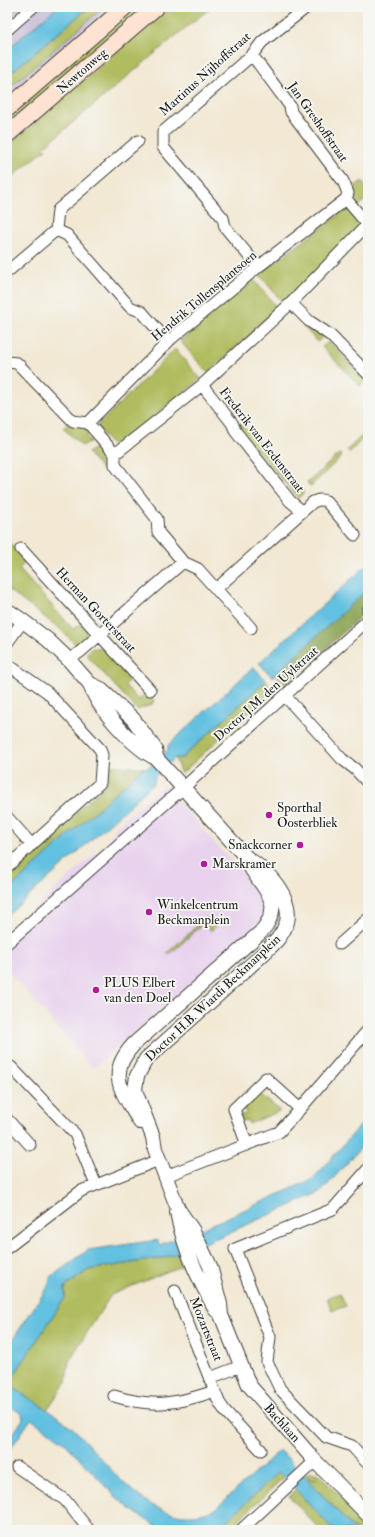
<svg xmlns="http://www.w3.org/2000/svg" width="375" height="1537" viewBox="0 0 375 1537" font-family="'IM FELL Double Pica',serif">
  <style>
    .built { fill: #e8d2ee }
    .industrial { fill: #c9bfd7 }
    .green { fill: #b0bc5e; stroke: #666c3d }
    .forest { fill: #8ca455; stroke: #546038 }
    .water { fill: #62c0e0; stroke: #3f6e7e }
    .lines { fill: none; stroke-linecap: round; stroke-linejoin: round }
    .minor-casing { stroke: #3c3b37; stroke-width: 13 }
    .tertiary-casing { stroke: #3c3b37; stroke-width: 16 }
    .secondary-casing { stroke: #3c3b37; stroke-width: 18 }
    .minor { stroke: #fff; stroke-width: 11 }
    .tertiary { stroke: #fff; stroke-width: 14 }
    .secondary { stroke: #fee3d2; stroke-width: 16 }
    .poi-dot { fill: #b5179e; stroke: #f6f6f2; stroke-width: 1.5 }
    .labels { text-anchor: middle; dominant-baseline: central; stroke-width: 3.5; stroke-linejoin: round; paint-order: stroke }
    .street-label { font-size: 13px; fill: #1c1c1c; stroke: #f6f6f2 }
    .poi-label { font-size: 13px; fill: #1c1c1c; stroke: #f6f6f2; text-anchor: start }
  </style>
  <rect width="100%" height="100%" fill="#f6f6f2"/>
  <filter id="ink" filterUnits="userSpaceOnUse"><feTurbulence type="fractalNoise" baseFrequency=".025" numOctaves="2"/><feDisplacementMap in="SourceGraphic" scale="8" xChannelSelector="R" yChannelSelector="G"/><feConvolveMatrix kernelMatrix="1 2 1 2 8 2 1 2 1" color-interpolation-filters="sRGB"/></filter>
  <filter id="wash" filterUnits="userSpaceOnUse"><feTurbulence type="fractalNoise" baseFrequency=".012" numOctaves="4" result="noise"/><feDisplacementMap in="SourceGraphic" scale="16" xChannelSelector="R" yChannelSelector="G"/><feGaussianBlur stdDeviation="0.9" result="paint"/><feColorMatrix in="noise" values="0 0 0 0 0 0 0 0 0 0 0 0 0 0 0 0 0 1.4 0 .05"/><feComposite in="paint" operator="in"/></filter>
  <g filter="url(#wash)">
    <rect width="100%" height="100%" fill="#f2e8d3"/>
    <path class="built" d="M163,785L253,885L262,899L264,913L257,925L246,936L93,1068L7,970V932L107,843L117,825Z"/>
    <path class="industrial" d="M7,7H119L7,104Z"/>
    <path class="green" d="M89,7H104L7,90V76Z
      M133,7H149L7,129V115Z
      M169,7H212L179,33L44,147L46,149L7,181V146Z
      M362,181L368,192V197L358,207L353,201L355,195L354,187Z
      M347,209L362,226L284,304L259,274Z
      M254,280L278,309L208,373L180,341Z
      M294,310L325,335L317,342L291,312Z
      M329,342L366,379L360,386L322,347Z
      M175,349L201,379L114,448L96,427Z
      M69,423L86,426L91,432L86,437L91,441L82,446L63,428Z
      M241,423L304,493L298,498L236,426Z
      M368,430V434L350,452L347,450Z
      M99,444L111,454L104,472L88,453Z
      M339,454L342,456L311,486L307,483Z
      M7,540L26,561L19,569L73,629L82,623L87,629L85,641L79,648L59,628L7,589Z
      M93,648L105,649L132,678L125,685L138,700L147,693L154,701L151,705L137,710L86,654Z
      M266,681L272,691L181,774L175,758H182Z
      M108,765L147,768H143L7,891V874L107,784Z
      M207,917L215,927L211,931L204,923L169,955L167,953Z
      M259,1093L280,1111L249,1124L247,1120L243,1121L240,1115L247,1114V1111L243,1110L242,1108Z
      M178,1253L183,1265L111,1295L69,1361L66,1382L47,1410L8,1384L65,1298V1287L88,1270L163,1258Z
      M340,1293L346,1306L332,1311L327,1298Z
      M279,1472L284,1477L228,1530H205L224,1522Z
      M312,1472L320,1475L368,1526V1530H355L307,1479H316L307,1477L305,1475Z
      M296,1490L334,1530H320L289,1496Z"/>
    <path class="forest" d="M368,589V600L364,604L361,616L286,686L275,674Z"/>
    <path class="water" d="M57,7H89L7,76V50Z
      M368,564V589L272,677L259,663Z
      M254,667L266,681L182,758H175L155,776L154,783L7,916V891L143,768H147L168,750V745Z
      M368,1117V1140L321,1192L210,1241L178,1253L163,1258L88,1270L65,1287V1298L8,1384C28,1398 50,1410 69,1425C75,1429 79,1435 84,1440C119,1477 156,1532 214,1510L280,1450L355,1530H334L279,1472L233,1515L224,1523L213,1528L205,1530H172L157,1527L133,1511L114,1495L63,1441L31,1419L7,1454V1443L23,1419L22,1414L7,1404V1348L49,1285L51,1277L88,1250L158,1240L159,1245L204,1228L313,1179Z"/>
  </g>
  <g filter="url(#ink)">
    <g class="lines">
      <defs>
        <path id="minor" d="M7,30L33,7
          M252,55L290,106L291,112L343,181L348,193L346,199L368,225
          M56,230L58,210L138,141
          M258,267L225,227L223,218L163,147V132L252,55L262,42L307,7
          M7,272L56,230L67,235L130,307L142,312L168,342
          M291,303L309,321L330,335L368,374
          M7,362L17,363L73,421L88,423L115,454V465L157,519L158,532L183,562L198,569L251,628
          M202,385L232,423L236,432L290,501L302,511
          M88,423L172,338L258,267L346,199
          M115,454L202,385L291,303L367,225
          M21,549L150,690
          M216,589L313,502C318,500 321,499 326,501L355,535
          M368,610V611
          M7,643L23,621
          M69,660L80,652L183,562
          M7,664L47,692L100,749L102,755L100,783L7,867
          M285,696L342,759L355,769L368,783
          M7,817L32,845
          M7,943L183,788L368,620
          M340,944L368,919
          M11,1067L75,1134L96,1185
          M7,1119L30,1145
          M247,1145L234,1109L266,1078L300,1109
          M368,1169L333,1209L235,1249L270,1337L267,1362L280,1389L326,1437L352,1446L368,1464
          M166,1176L279,1132L300,1109L368,1030
          M7,1248L81,1191L159,1160
          M175,1291L219,1402L225,1411L261,1450
          M210,1378L241,1366
          M114,1396C153,1408 177,1404 215,1391
          M17,1467L65,1500L89,1530
          M241,1530L315,1461"/>
        <path id="tertiary" d="M7,610L23,621L48,640L69,660L90,684L99,688L133,719L155,749L156,758
          M90,684C97,708 134,748 156,758L247,858C267,870 293,897 287,922C285,928 281,935 277,940C262,956 246,969 230,984C202,1009 174,1034 146,1059L137,1076L135,1089L137,1096L153,1137L155,1149L178,1209L193,1231L210,1266L220,1304L221,1315L249,1385L315,1461L368,1515
          M140,1122C123,1092 105,1075 134,1044L261,932C285,903 266,893 251,868
          M178,1210L177,1212C184,1249 198,1278 216,1310"/>
        <path id="secondary" d="M7,109L125,7
          M7,135L156,7"/>
      </defs>
      <use href="#minor" class="minor-casing"/>
      <use href="#tertiary" class="tertiary-casing"/>
      <use href="#secondary" class="secondary-casing"/>
      <use href="#minor" class="minor"/>
      <use href="#tertiary" class="tertiary"/>
      <use href="#secondary" class="secondary"/>
    </g>
  </g>
  <g class="poi-dot">
    <circle cx="269" cy="815" r="4"/>
    <circle cx="300" cy="845" r="4"/>
    <circle cx="204" cy="864" r="4"/>
    <circle cx="149" cy="912" r="4"/>
    <circle cx="96" cy="990" r="4"/>
  </g>
  <g class="labels">
    <g class="street-label">
      <text transform="translate(82 71) rotate(-41)">Newtonweg</text>
      <text transform="translate(205 74) rotate(-42)">Martinus Nijhoffstraat</text>
      <text transform="translate(318 122) rotate(55)">Jan Greshoffstraat</text>
      <text transform="translate(204 296) rotate(-40)">Hendrik Tollensplantsoen</text>
      <text transform="translate(262 440) rotate(52)">Frederik van Eedenstraat</text>
      <text transform="translate(96 610) rotate(47)">Herman Gorterstraat</text>
      <text transform="translate(266 694) rotate(-42)">Doctor J.M. den Uylstraat</text>
      <text transform="translate(213 998) rotate(-43)">Doctor H.B. Wiardi Beckmanplein</text>
      <text transform="translate(206 1329) rotate(68)">Mozartstraat</text>
      <text transform="translate(282 1423) rotate(48)">Bachlaan</text>
    </g>
    <g class="poi-label">
      <text x="277" y="808">Sporthal<tspan x="277" dy="15">Oosterbliek</tspan></text>
      <text x="292" y="845" text-anchor="end">Snackcorner</text>
      <text x="212" y="864">Marskramer</text>
      <text x="157" y="905">Winkelcentrum<tspan x="157" dy="15">Beckmanplein</tspan></text>
      <text x="104" y="983">PLUS Elbert<tspan x="104" dy="15">van den Doel</tspan></text>
    </g>
  </g>
  <rect width="375" height="1537" fill="none" stroke="#f6f6f2" stroke-width="24"/>
</svg>
